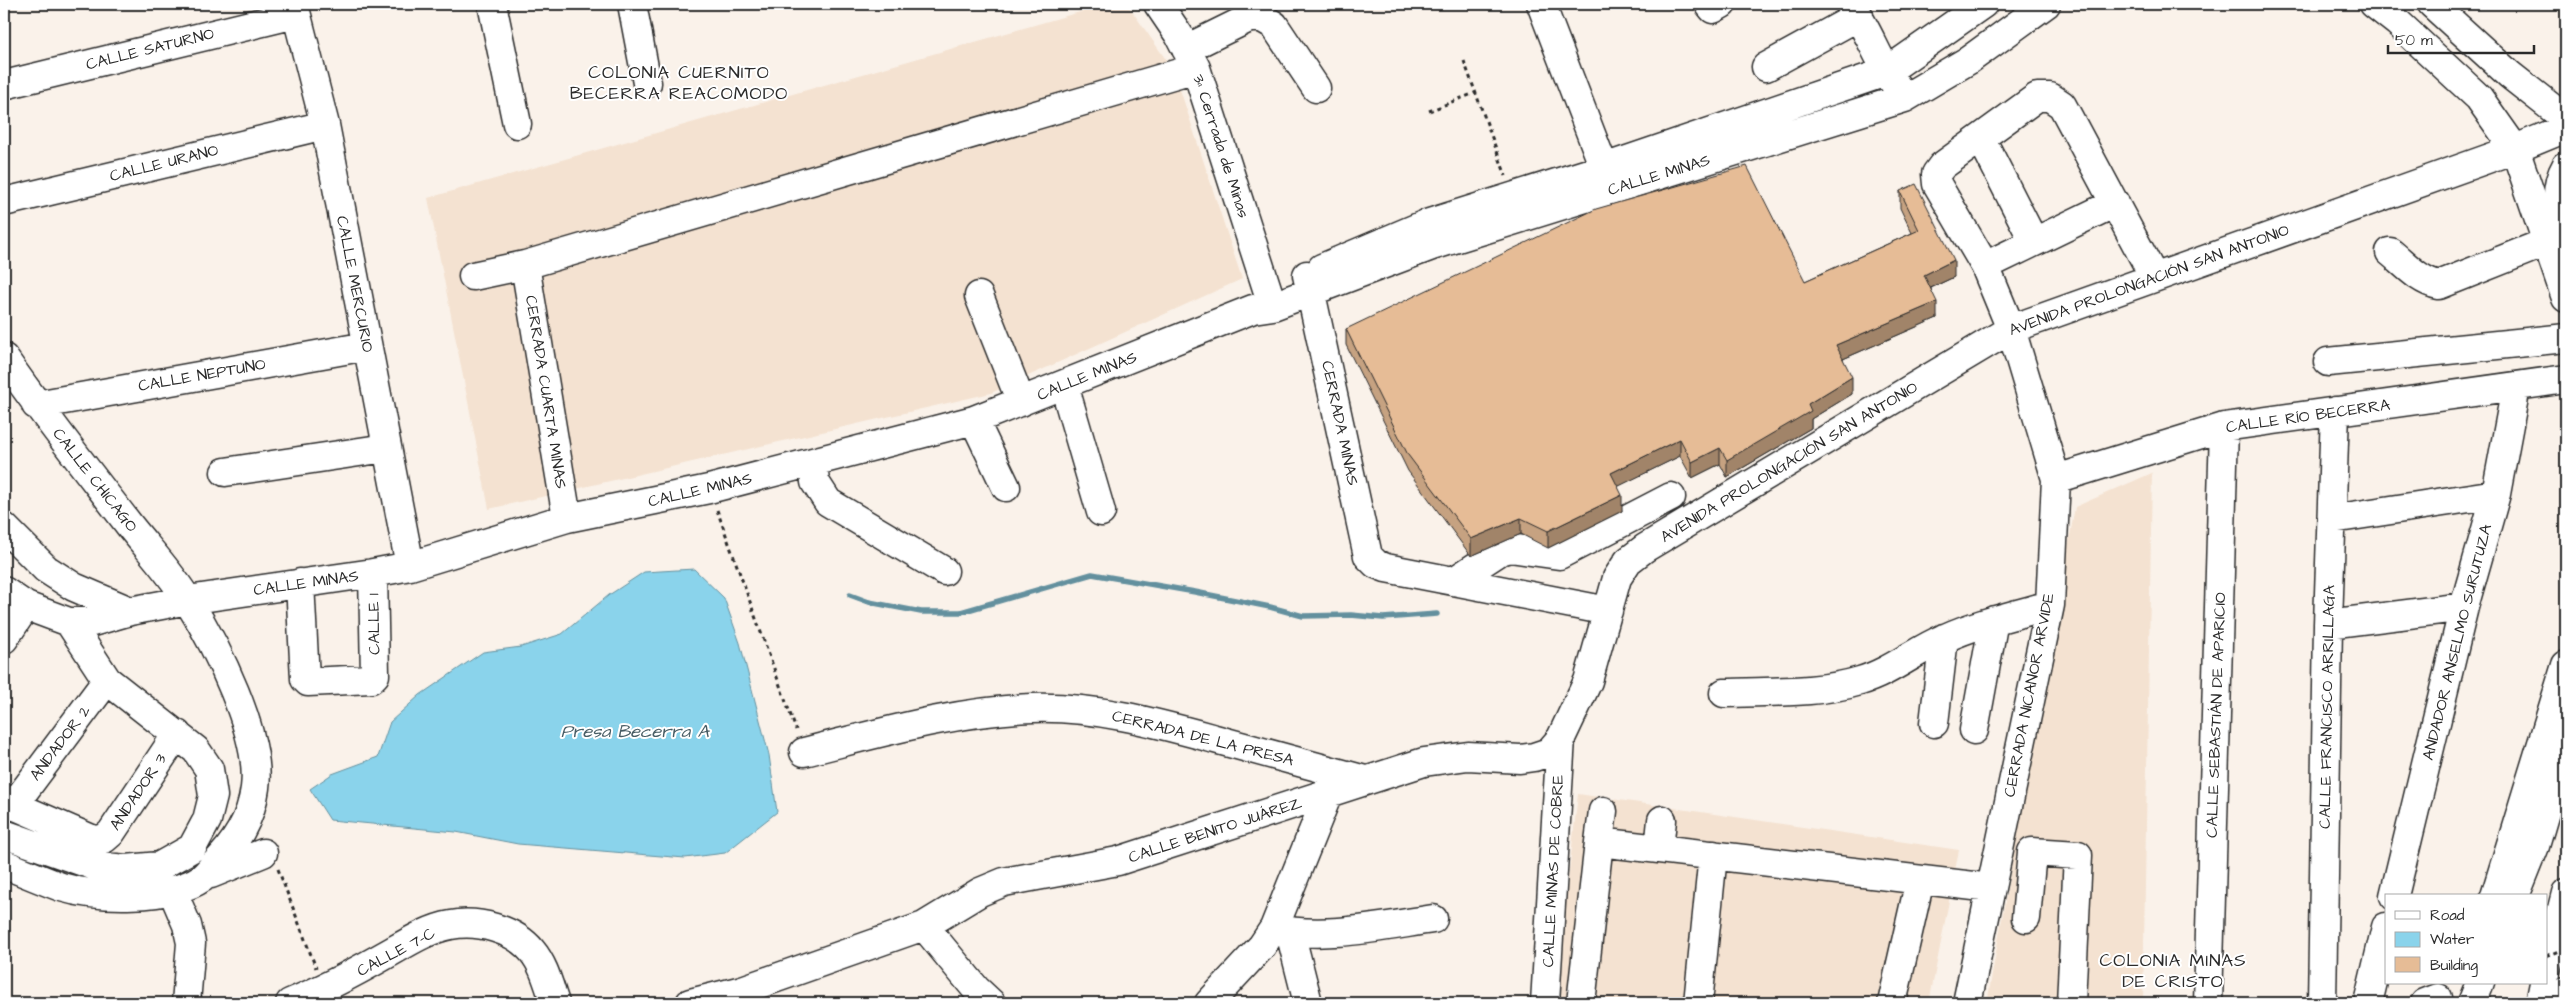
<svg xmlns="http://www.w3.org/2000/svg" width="2570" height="1007" viewBox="0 0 2570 1007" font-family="'Architects Daughter',sans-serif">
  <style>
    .built { fill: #f4e2d1 }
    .water { fill: #8ad3eb; stroke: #64909e }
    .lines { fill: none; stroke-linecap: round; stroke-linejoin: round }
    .stream { stroke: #64909e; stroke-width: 5.5 }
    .minor-casing { stroke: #2b2b2b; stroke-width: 31 }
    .major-casing { stroke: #2b2b2b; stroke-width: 31 }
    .path { stroke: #2b2b2b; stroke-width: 3; stroke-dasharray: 4 4; stroke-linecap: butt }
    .minor { stroke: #fff; stroke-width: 28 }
    .major { stroke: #fff; stroke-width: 28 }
    .path-bridge { stroke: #2b2b2b; stroke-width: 3; stroke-dasharray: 4 4; stroke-linecap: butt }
    .wall { fill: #c6a281; stroke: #2b2b2b }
    .shaded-wall { fill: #a18469; stroke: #2b2b2b }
    .building { fill: #e6bc96; stroke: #2b2b2b }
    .labels { text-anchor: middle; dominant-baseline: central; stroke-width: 4; stroke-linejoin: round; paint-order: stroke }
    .street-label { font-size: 16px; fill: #2b2b2b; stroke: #fff }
    .neighbourhood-label { font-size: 18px; letter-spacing: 1px; fill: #2b2b2b; stroke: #fff }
    .water-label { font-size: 18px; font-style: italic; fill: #485d65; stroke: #fff }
  </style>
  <rect width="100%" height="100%" fill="#faf2ea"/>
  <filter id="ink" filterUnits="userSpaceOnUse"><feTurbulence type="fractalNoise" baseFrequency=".02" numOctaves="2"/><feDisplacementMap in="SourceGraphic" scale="10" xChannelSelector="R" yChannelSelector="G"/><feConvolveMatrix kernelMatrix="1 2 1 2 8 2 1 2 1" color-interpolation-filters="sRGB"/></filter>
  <g filter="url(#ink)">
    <path class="built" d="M1108,4H1127L1174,71L1242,279L991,393L489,509L428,198Z
      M2152,473L2143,1003H1987L2075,507Z
      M1578,794L1959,850L1929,1003H1554Z"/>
    <path class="water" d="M694,569L724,598L740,643L769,755L777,812L725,853L685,858L518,844L456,832L330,820L310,789L332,774L378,757L390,722L420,695L483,652L521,647L562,634L609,595L644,572Z"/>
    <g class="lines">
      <path class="stream" d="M850,595L869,602L921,612H961L1092,574L1195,592L1270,607L1303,616L1351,615L1383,618L1437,614"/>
      <defs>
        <path id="minor" d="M294,4L325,125L410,566
          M492,4L517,124
          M632,4L647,83
          M1158,4L1179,35L1196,68L1269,295
          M1541,4L1611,186
          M1709,4L1713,9L1722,4
          M1850,4C1869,30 1878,61 1897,87
          M2374,4L2397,22L2479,98L2515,149L2566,298
          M2432,4L2510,75L2566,119
          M1186,49L1249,18H1262L1274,25L1316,88
          M1766,67L1859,16
          M4,85L296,14
          M1981,138L2034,242
          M4,202L325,125
          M2390,252C2405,264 2419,281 2439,285L2547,242
          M525,265L567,518
          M1985,266L2115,203
          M1322,268L1426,224L1604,168L1886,72L1983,4
          M1307,275L1368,556L1376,564L1386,568L1608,611
          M473,276L525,265L1196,68
          M979,296L1021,402
          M4,358C44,416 87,470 130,526C149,550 172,574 188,601C216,645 262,736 255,788C251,820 235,844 213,866C210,870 206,875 202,878C170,900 97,898 61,887C42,880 23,872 4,864
          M2328,362L2566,338
          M1064,385L1101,512
          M36,405L367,346
          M974,420L1006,487
          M813,462L815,482L828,502L944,571
          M225,472L386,448
          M2056,479L2224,427L2566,379
          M2332,519L2496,494
          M4,527L46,569L74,587L130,611L188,600L373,573L410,566L567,518L709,489L974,420L1253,309L1273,306L1432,246L1905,98L1969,60L2046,4
          M1454,581L1500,551L1510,548L1559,555L1671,497
          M300,583L305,679L308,682L371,679L375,675L373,573
          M4,591L26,606L69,622L107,680L196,750L209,769L213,796L207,820L192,848L160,866L126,869L95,866L4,834
          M69,622H92L130,611
          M2328,624L2464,607
          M4,639L26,606
          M1724,693C1769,691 1817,694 1860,681C1891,672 1916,650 1945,638C1978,623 2015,615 2050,605
          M1934,723L1944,638
          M1974,730L1994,620
          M804,752C880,733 955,711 1033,708C1095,706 1156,723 1215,739C1265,753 1315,766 1365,780
          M4,801L94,840L104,839L111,833L177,734
          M13,806L107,680
          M1599,842L1603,811
          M1659,849L1662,820
          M211,874L263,853
          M172,890L187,925L191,943L186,1003
          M2394,896L2464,607L2496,494L2516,387
          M2495,896L2566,665
          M2026,918L2032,852L2078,855L2071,1003
          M924,926L976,989L991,1003
          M1274,928C1322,940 1384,926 1433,919
          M1292,940L1308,1003
          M290,1003C322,990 352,974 382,957C404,945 427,929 451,925C478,920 514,929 532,951C544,965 549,986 555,1003
          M690,1003L742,990L924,926L980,892L1004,882L1118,861L1424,762L1468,756L1520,759L1534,757L1549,752L1561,738L1588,681L1617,578L1628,561L1645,548L2011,329L2515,149L2566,128
          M1209,1003L1262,946L1274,928L1328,794
          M1545,1003L1561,738
          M1581,1003L1599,842L1991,888
          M1698,1003L1713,855
          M1892,1003L1920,880
          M1967,1003L2050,605L2056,479L2011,329L1985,266L1937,184L1936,174L1942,166L2037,97H2050L2062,105L2154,277
          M2208,1003L2224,427
          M2322,1003L2328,624L2335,411
          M2368,1003L2386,927
          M2425,1003L2438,998
          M2555,1003L2566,991"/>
        <path id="major" d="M2566,166C2552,190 2559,215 2566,239
          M2515,896L2535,846L2566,741
          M2546,971L2566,893
          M2472,1003L2480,983
          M2540,1003L2544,983"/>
      </defs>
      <use href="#minor" class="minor-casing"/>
      <use href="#major" class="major-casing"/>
      <path class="path" d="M1464,61L1506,176
        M1429,111L1477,92
        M717,510L796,730
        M278,869L316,968"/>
      <use href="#minor" class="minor"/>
      <use href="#major" class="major"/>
      <path class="path-bridge" d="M2546,956L2566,948"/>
    </g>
    <path class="wall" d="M1900,191L1954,277L1931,288L1937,318L1843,359L1852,394L1811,419V428L1727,477L1720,464L1692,478L1680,456L1618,486L1622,511L1548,548L1521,534L1471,556L1408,471L1346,345V329L1805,281L1912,233L1900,208Z"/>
    <path class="shaded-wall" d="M1954,260V277L1924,291V275Z
      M1937,302V318L1836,362V345Z
      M1852,377V394L1811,419V428L1727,477V460L1808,404Z
      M1680,439V456L1611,490V473Z
      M1720,448V464L1692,478V462Z
      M1622,495V511L1548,548V531Z
      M1521,518V534L1471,556V539Z"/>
    <path class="building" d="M1747,166L1805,281L1919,230L1900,191L1916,184L1954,260L1924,275L1937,302L1836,345L1852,377L1808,404L1811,411L1727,460L1720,448L1692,462L1680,439L1611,473L1622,495L1548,531L1521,518L1471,539L1408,455L1346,329L1596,209Z"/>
  </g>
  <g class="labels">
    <g class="street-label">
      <text transform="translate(150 49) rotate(-14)">CALLE SATURNO</text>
      <text transform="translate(1221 146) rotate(72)">3ª Cerrada de Minas</text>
      <text transform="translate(164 163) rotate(-14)">CALLE URANO</text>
      <text transform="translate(1659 175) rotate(-17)">CALLE MINAS</text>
      <text transform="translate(2149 280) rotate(-20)">AVENIDA PROLONGACIÓN SAN ANTONIO</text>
      <text transform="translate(355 284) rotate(79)">CALLE MERCURIO</text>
      <text transform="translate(202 375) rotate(-10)">CALLE NEPTUNO</text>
      <text transform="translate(1087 376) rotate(-22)">CALLE MINAS</text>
      <text transform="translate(546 392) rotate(81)">CERRADA CUARTA MINAS</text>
      <text transform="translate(2308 416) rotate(-8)">CALLE RÍO BECERRA</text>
      <text transform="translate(1340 423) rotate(78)">CERRADA MINAS</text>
      <text transform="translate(1789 462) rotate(-31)">AVENIDA PROLONGACIÓN SAN ANTONIO</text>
      <text transform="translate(95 480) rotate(52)">CALLE CHICAGO</text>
      <text transform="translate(700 490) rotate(-13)">CALLE MINAS</text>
      <text transform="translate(306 583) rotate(-8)">CALLE MINAS</text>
      <text transform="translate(374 624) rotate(-91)">CALLE 1</text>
      <text transform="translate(2457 642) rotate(-76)">ANDADOR ANSELMO SURUTUZA</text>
      <text transform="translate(2029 695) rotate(-79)">CERRADA NICANOR ARVIDE</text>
      <text transform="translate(2327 707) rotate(-89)">CALLE FRANCISCO ARRILLAGA</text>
      <text transform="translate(2216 715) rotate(-88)">CALLE SEBASTIÁN DE APARICIO</text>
      <text transform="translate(1203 738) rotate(14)">CERRADA DE LA PRESA</text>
      <text transform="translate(60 743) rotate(-53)">ANDADOR 2</text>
      <text transform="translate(138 792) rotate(-56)">ANDADOR 3</text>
      <text transform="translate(1215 830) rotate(-18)">CALLE BENITO JUÁREZ</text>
      <text transform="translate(1553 871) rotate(-87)">CALLE MINAS DE COBRE</text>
      <text transform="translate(396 952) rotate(-28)">CALLE 7-C</text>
    </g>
    <g class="neighbourhood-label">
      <text x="679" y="72">COLONIA CUERNITO<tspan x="679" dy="21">BECERRA REACOMODO</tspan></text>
      <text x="2173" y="960">COLONIA MINAS<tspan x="2173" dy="21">DE CRISTO</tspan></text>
    </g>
    <g class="water-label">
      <text x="635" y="731">Presa Becerra A</text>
    </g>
  </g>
  <rect width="2570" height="1007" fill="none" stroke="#fff" stroke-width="20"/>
  <rect x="10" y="10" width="2550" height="987" fill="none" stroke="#2b2b2b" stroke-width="2" filter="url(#ink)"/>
  <rect x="2385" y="894" width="162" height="90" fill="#ffffff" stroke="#aaaaaa"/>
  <rect x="2395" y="911" width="25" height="8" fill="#ffffff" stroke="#aaaaaa"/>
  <text x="2430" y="920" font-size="15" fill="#2b2b2b">Road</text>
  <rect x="2395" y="932" width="25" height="15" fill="#8ad3eb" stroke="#aaaaaa"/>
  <text x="2430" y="944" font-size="15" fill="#2b2b2b">Water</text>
  <rect x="2395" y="957" width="25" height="15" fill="#e6bc96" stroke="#aaaaaa"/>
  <text x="2430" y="970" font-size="15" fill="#2b2b2b">Building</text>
  <path d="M2388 45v8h146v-8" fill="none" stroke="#2b2b2b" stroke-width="2.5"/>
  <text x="2395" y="45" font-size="15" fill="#2b2b2b" stroke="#ffffff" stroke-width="4" paint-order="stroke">50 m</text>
</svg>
